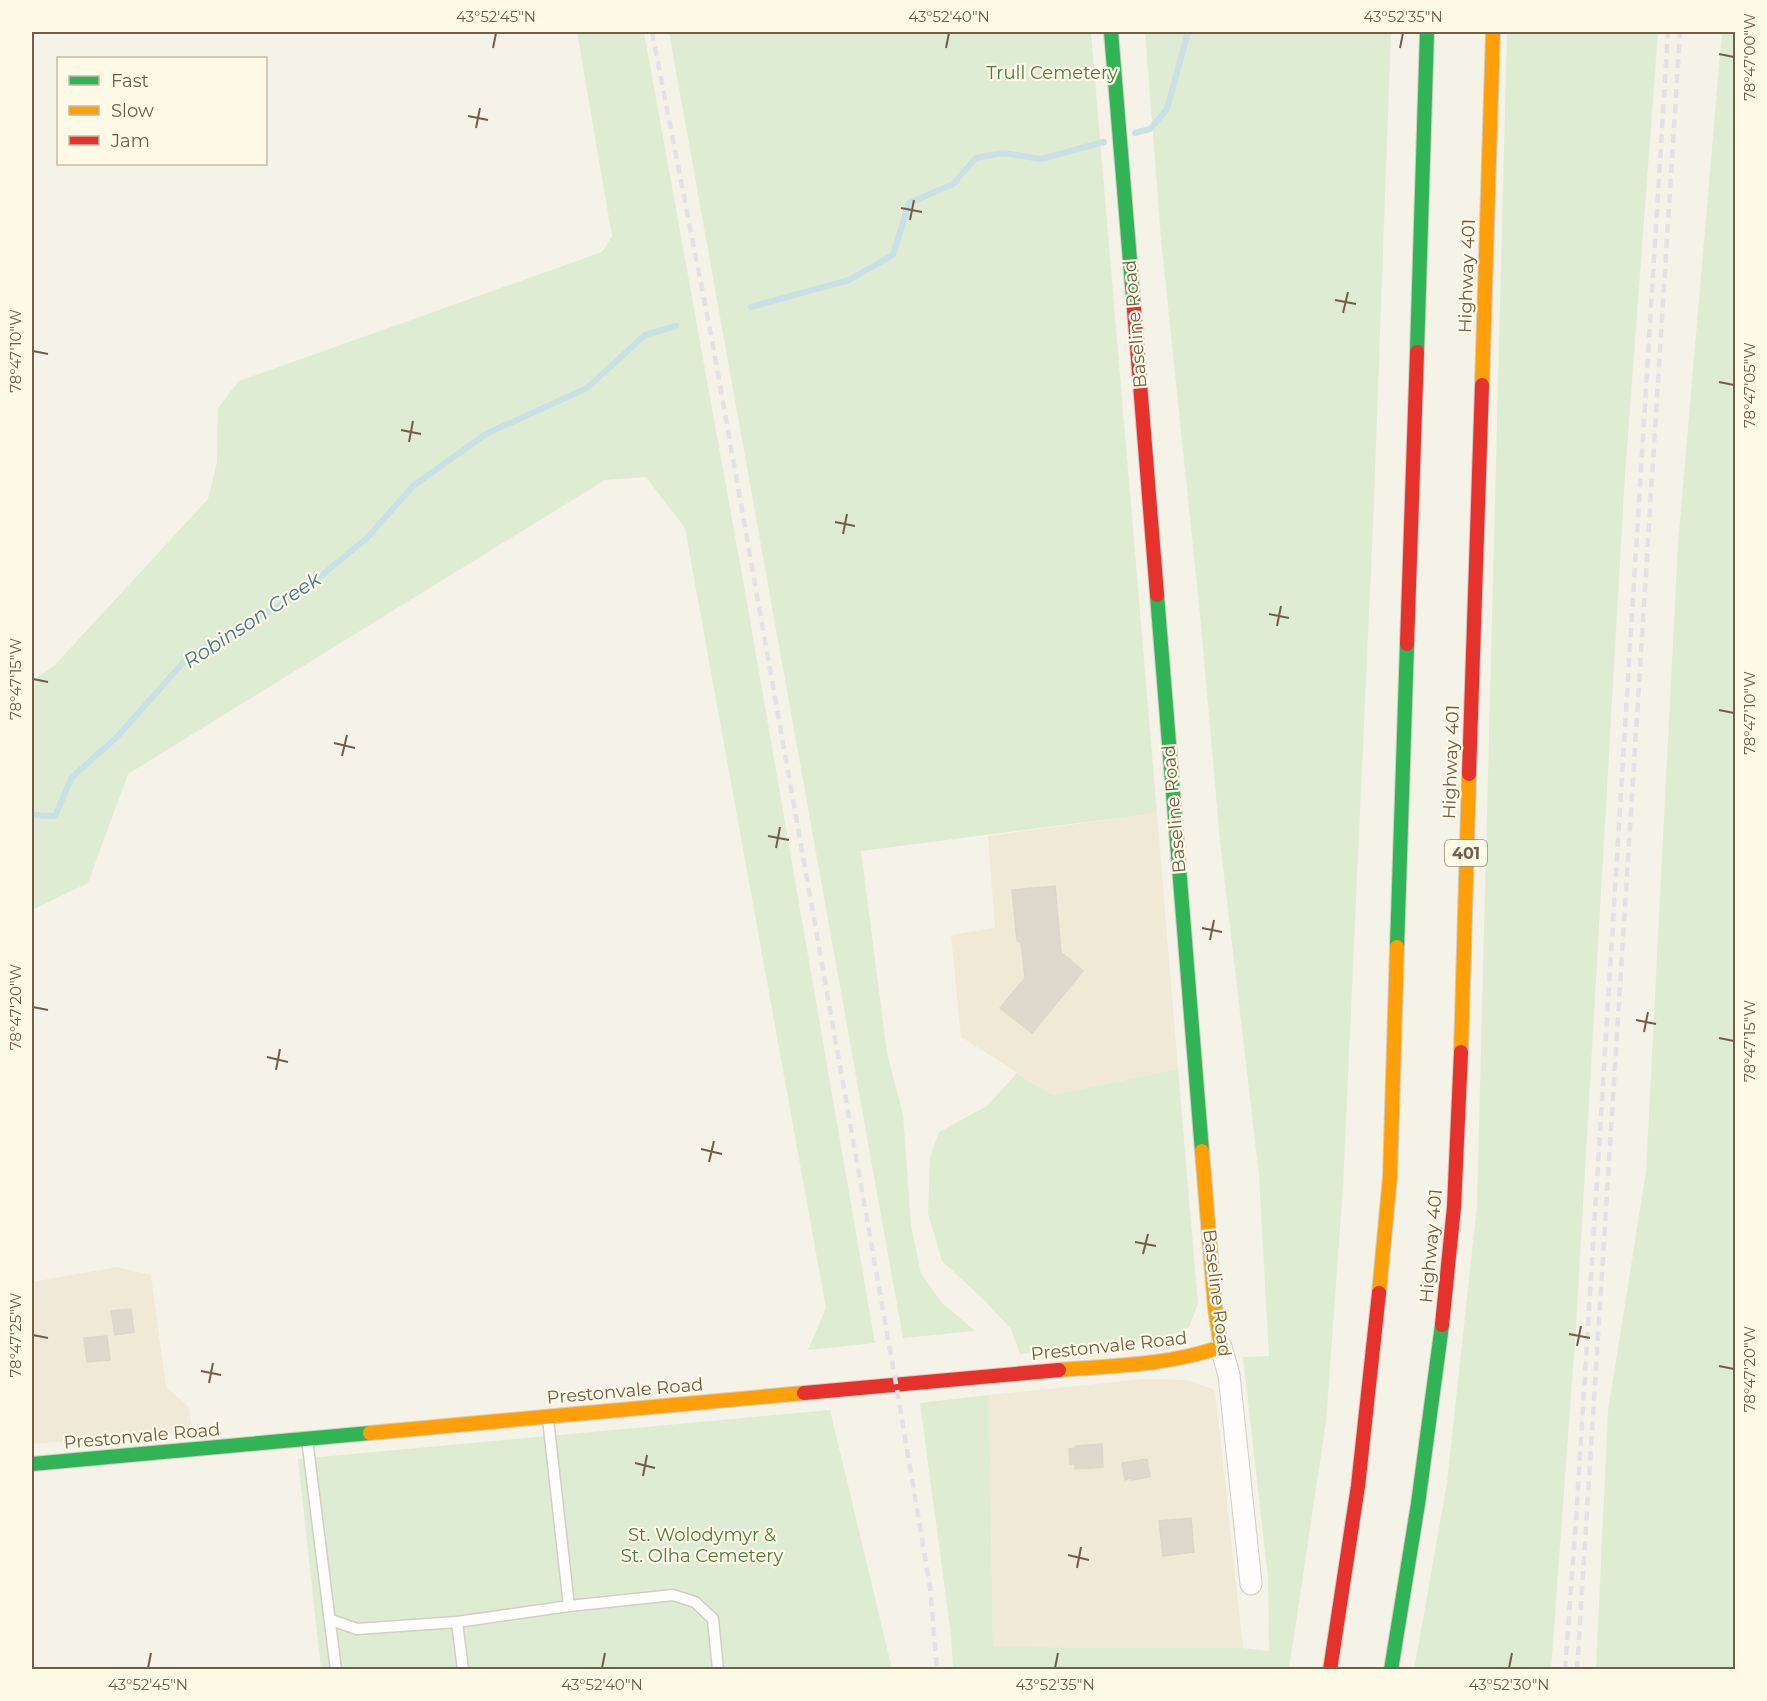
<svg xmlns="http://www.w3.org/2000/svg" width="1767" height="1701" viewBox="0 0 1767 1701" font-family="Montserrat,sans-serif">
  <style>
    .residential { fill: #f1e9d8 }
    .green { fill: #deecd3 }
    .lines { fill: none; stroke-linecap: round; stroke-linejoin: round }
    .stream { stroke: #cae0e5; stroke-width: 6 }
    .building { fill: #dfd8cd; stroke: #ded6ca; stroke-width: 1.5 }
    .lane-casing { stroke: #d4cec5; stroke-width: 13 }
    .street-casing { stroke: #d4cec5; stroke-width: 23 }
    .fast-casing { stroke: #d4cec4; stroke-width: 16 }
    .slow-casing { stroke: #d4cec4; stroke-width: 16 }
    .jam-casing { stroke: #d4cec4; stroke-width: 16 }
    .lane { stroke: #fefdfc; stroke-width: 10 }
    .street { stroke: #fefdfc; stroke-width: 21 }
    .fast { stroke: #30b455; stroke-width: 14 }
    .slow { stroke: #ff9f0a; stroke-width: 14 }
    .jam { stroke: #e5322d; stroke-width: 14 }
    .rail { stroke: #e4e1e4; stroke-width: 4.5; stroke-dasharray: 9 6; stroke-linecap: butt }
    .ticks { fill: none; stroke: #725d49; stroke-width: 2 }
    .labels { text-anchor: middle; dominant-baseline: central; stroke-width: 4.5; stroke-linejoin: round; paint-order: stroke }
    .shield { fill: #fff9e8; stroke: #9c8c79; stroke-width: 1.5 }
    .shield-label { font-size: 16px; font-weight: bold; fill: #725d49 }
    .park-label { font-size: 18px; fill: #4e7e44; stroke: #fff9e8 }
    .street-label { font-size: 18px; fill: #725d49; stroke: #fff9e8 }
    .water-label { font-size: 20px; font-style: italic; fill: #47788c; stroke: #fff9e8 }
    .neatline { fill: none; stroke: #725d49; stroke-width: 2 }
    .ticks-label { font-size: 15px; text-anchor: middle; fill: #725d49 }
  </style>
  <rect width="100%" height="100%" fill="#f5f2e8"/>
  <path class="residential" d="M1157,813L1178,1069L1053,1095L961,1037L951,935L995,928L988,836Z
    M117,1267L151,1275L166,1387L189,1407L192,1431L32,1444V1282Z
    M1144,1379L1188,1380L1215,1390L1243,1648L993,1647L989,1395Z"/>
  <path class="green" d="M577,32H644L745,591L875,1343L808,1350L826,1308L685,528L646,477L605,480L128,774L88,883L32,910V681L54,666L208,499L217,462L218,408L239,381L602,252L612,236Z
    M669,32H1091L1157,813L861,851L887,1053L903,1115L911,1225L921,1274L942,1303L975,1331L903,1338Z
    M1145,32H1391L1373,525L1343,1187L1326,1422L1289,1669H953L951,1635L920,1403L989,1395L993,1647L1243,1648L1269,1651L1268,1578L1243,1357L1269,1356L1259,1175L1220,841L1200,614L1161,239Z
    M1507,32H1658L1625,475L1576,1327L1551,1669L1414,1670L1447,1483L1477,1205Z
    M1722,32H1736L1735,1669H1596L1608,1411L1646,1172L1678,544Z
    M1178,1069L1198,1304L1189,1327L1163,1339L1020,1354L1011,1329L984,1300L942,1261L928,1213L930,1157L939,1132L987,1106L1017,1073L1053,1095Z
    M830,1410L892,1669H321L298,1459Z"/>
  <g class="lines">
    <path class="stream" d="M1135,133L1150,129L1167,109L1188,32
      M751,307L849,280L893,255L909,203L953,184L976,158L1003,153L1041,159L1104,142
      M32,815L55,816L72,777L117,737L189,656L298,595L367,538L413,486L486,434L587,388L645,335L676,326"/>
  </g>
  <path class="building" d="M1055,886L1061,952L1083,971L1032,1033L1000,1008L1025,978L1021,942L1017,941L1012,890Z
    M131,1309L134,1332L115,1335L111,1311Z
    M107,1336L110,1360L87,1362L84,1338Z
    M1102,1444L1103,1467L1075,1469V1464H1070L1069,1449L1076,1448V1446Z
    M1147,1459L1150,1477L1132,1480L1131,1478L1125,1480L1122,1463Z
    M1191,1518L1194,1552L1163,1556L1159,1521Z"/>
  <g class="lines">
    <defs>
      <path id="lane" d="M548,1419L569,1606L673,1595L695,1602L713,1619L718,1670
        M307,1439L336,1670
        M331,1620L357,1629L457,1622L569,1606
        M457,1622L463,1670"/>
      <path id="street" d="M1221,1347L1229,1375L1251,1584"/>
      <path id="fast" d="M1111,32L1134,309
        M1417,352L1427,32
        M1157,595L1202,1151
        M1397,947L1407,644
        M32,1464L370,1433
        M1391,1670L1418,1504L1442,1325"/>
      <path id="slow" d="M1482,385L1493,32
        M1461,1052L1469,774
        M1379,1293L1390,1177L1397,947
        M1059,1370C1114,1366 1169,1365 1221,1347L1215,1308L1202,1151
        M370,1433L804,1393"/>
      <path id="jam" d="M1134,309L1157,595
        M1407,644L1417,352
        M1469,774L1482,385
        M1442,1325L1454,1207L1461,1052
        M804,1393L1059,1370
        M1330,1670L1358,1486L1379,1293"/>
    </defs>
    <use href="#lane" class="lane-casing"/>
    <use href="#street" class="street-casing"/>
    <use href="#fast" class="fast-casing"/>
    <use href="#slow" class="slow-casing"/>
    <use href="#jam" class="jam-casing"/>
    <use href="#lane" class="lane"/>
    <use href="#street" class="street"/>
    <use href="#fast" class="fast"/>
    <use href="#slow" class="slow"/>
    <use href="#jam" class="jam"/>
    <path class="rail" d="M652,32L712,340L896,1384L930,1587L937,1670
      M1565,1670L1576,1520L1668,32
      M1577,1670L1680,32"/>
  </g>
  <path class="ticks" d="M493,48L496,33M946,48L949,33M1400,48L1403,33M1719,54L1734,57M468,116L488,120M476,128L480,108M901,208L922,212M910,220L914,200M1335,300L1356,304M1343,313L1348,292M33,351L48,354M1719,382L1734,385M401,430L421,434M409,442L413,421M835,522L855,526M843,534L847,514M1269,614L1289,618M1277,626L1281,606M33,679L48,682M1719,710L1734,713M334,743L355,748M342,756L347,735M768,836L789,840M776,848L780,827M1202,928L1222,932M1210,940L1214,920M33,1007L48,1010M1636,1020L1656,1024M1644,1032L1648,1012M1719,1038L1734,1041M267,1057L288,1062M276,1070L280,1049M701,1149L722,1154M709,1162L714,1141M1135,1242L1156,1246M1143,1254L1148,1234M1569,1334L1590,1338M33,1335L48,1338M1577,1346L1581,1326M1719,1366L1734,1369M201,1371L221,1375M209,1383L213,1363M635,1463L655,1468M643,1476L647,1455M1068,1555L1089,1560M1077,1568L1081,1547M148,1668L151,1653M602,1668L605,1653M1055,1668L1058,1653M1509,1668L1512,1653"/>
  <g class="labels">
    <rect class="shield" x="1445" y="840" width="42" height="26" rx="4.5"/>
    <g class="shield-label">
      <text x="1466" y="853">401</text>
    </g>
    <g class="park-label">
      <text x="1052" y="73">Trull Cemetery</text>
      <text x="702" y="1535">St. Wolodymyr &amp;<tspan x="702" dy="21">St. Olha Cemetery</tspan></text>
    </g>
    <g class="street-label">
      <text transform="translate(1467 276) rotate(-88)">Highway 401</text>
      <text transform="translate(1135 324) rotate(-95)">Baseline Road</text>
      <text transform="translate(1451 762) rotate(-88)">Highway 401</text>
      <text transform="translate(1174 809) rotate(-95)">Baseline Road</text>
      <text transform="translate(1431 1246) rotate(-85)">Highway 401</text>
      <text transform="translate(1217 1293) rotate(83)">Baseline Road</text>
      <text transform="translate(1109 1346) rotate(-6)">Prestonvale Road</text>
      <text transform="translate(625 1391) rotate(-5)">Prestonvale Road</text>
      <text transform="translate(142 1436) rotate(-5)">Prestonvale Road</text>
    </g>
    <g class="water-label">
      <text transform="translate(252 620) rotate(-33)">Robinson Creek</text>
    </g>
  </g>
  <rect width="1767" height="1701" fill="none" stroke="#fff9e8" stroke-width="66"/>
  <rect x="57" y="57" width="210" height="108" fill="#fff9e8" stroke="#c7bba8" stroke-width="1.5"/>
  <rect x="69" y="76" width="30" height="9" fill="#30b455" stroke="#c7bba8" stroke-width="1.5"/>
  <text x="111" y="87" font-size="18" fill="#725d49">Fast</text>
  <rect x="69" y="106" width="30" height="9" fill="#ff9f0a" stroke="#c7bba8" stroke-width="1.5"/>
  <text x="111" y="117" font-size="18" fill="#725d49">Slow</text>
  <rect x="69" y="136" width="30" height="9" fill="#e5322d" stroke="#c7bba8" stroke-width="1.5"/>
  <text x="111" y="147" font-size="18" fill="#725d49">Jam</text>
  <rect x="33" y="33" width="1701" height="1635" class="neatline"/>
  <g class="ticks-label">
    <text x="496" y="22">43°52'45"N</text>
    <text x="949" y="22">43°52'40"N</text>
    <text x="1403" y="22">43°52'35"N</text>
    <text transform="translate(1750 57) rotate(-90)" y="5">78°47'00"W</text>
    <text transform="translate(16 351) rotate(-90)" y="5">78°47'10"W</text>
    <text transform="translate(1750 385) rotate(-90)" y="5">78°47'05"W</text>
    <text transform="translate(16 679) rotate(-90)" y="5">78°47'15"W</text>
    <text transform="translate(1750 713) rotate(-90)" y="5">78°47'10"W</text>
    <text transform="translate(16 1007) rotate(-90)" y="5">78°47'20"W</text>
    <text transform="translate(1750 1041) rotate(-90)" y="5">78°47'15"W</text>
    <text transform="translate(16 1335) rotate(-90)" y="5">78°47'25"W</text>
    <text transform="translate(1750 1369) rotate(-90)" y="5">78°47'20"W</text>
    <text x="148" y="1690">43°52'45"N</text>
    <text x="602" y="1690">43°52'40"N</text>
    <text x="1055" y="1690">43°52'35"N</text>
    <text x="1509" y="1690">43°52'30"N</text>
  </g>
</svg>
